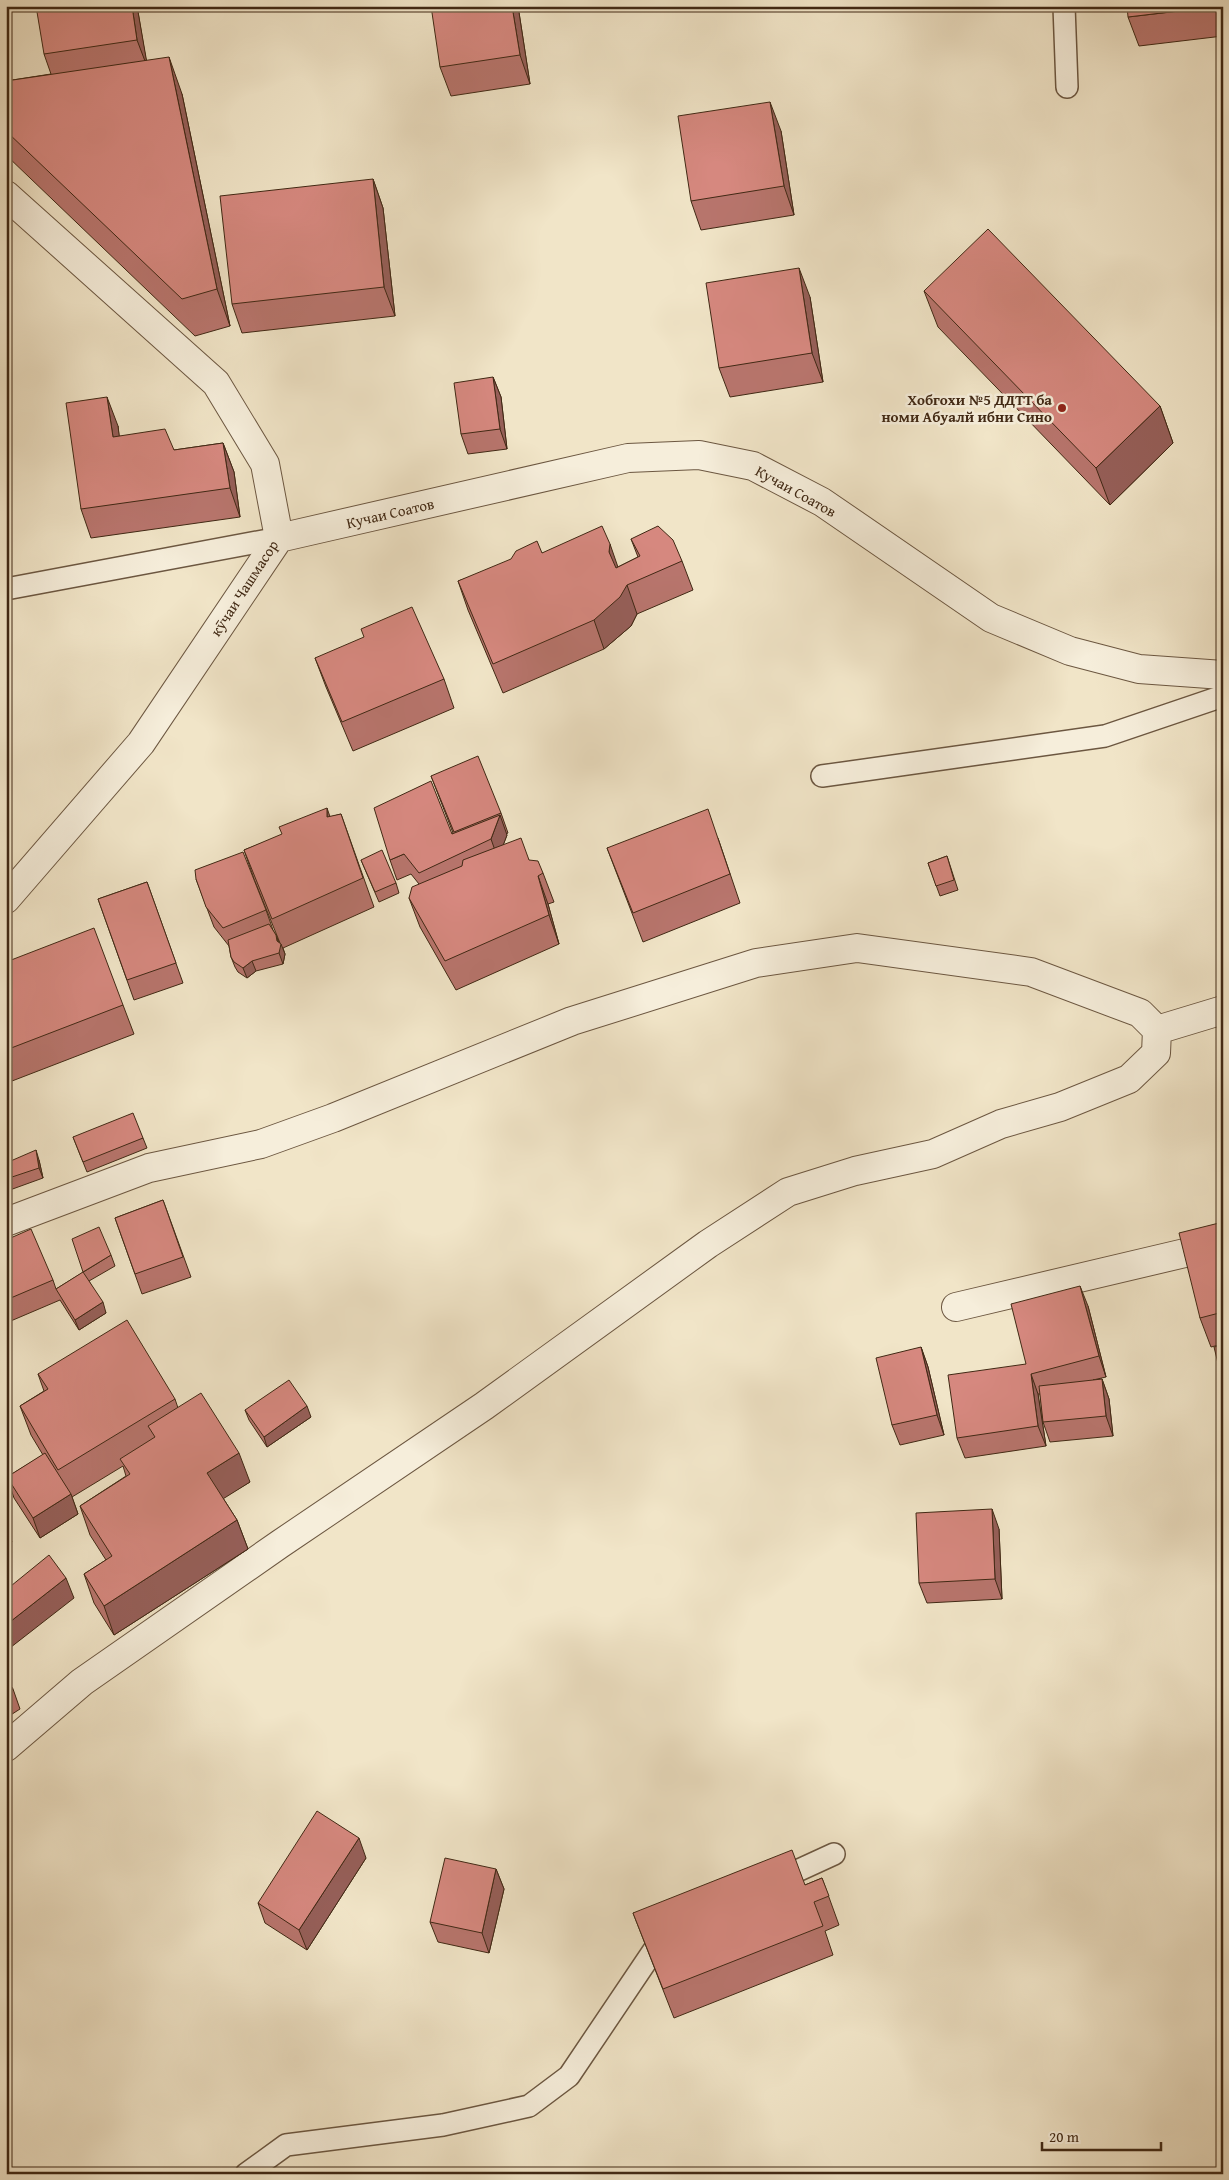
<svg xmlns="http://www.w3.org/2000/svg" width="1229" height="2180" viewBox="0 0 1229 2180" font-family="'Gentium Book Plus',serif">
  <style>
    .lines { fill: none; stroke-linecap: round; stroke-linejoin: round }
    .lane-casing { stroke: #6c5741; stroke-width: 24 }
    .street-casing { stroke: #6c5741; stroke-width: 30 }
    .lane { stroke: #f6eedb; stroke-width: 21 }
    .street { stroke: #f6eedb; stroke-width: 28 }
    .wall { fill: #b8756d; stroke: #402814 }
    .shaded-wall { fill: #965f59; stroke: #402814 }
    .building { fill: #d6887f; stroke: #402814 }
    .poi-dot { fill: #8f2418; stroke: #f6eedb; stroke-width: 2 }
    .labels { text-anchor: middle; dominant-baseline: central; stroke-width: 5; stroke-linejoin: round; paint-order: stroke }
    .poi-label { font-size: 15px; font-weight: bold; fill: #402814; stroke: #f6eedb; text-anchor: end }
    .street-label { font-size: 15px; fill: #402814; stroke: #f6eedb }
  </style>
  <rect width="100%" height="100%" fill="#f1e5c8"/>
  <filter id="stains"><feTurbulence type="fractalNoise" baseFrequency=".004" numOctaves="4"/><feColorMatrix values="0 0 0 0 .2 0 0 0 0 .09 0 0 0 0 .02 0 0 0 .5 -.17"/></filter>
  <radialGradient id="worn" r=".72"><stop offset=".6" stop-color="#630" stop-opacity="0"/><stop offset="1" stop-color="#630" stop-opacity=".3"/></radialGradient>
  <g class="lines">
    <defs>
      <path id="lane" d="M1064,6L1067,87
        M6,589L279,538
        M822,776L1105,736L1223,696
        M773,1882L834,1854
        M246,2174L286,2145L443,2125L529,2106L569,2076L666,1932"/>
      <path id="street" d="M6,195L216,383L265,464L279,538L141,743L6,899
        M279,538L628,458L699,455L753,466L822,502L991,618L1070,651L1139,669L1223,675
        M1157,1030L1223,1010
        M6,1222L149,1168L261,1144L333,1118L572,1021L756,963L857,948L1031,972L1140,1013L1157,1030L1156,1053L1129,1079L1060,1107L1001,1124L933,1154L855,1171L788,1192L708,1244L484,1406L280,1544L82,1682L6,1747
        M956,1307L1223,1244"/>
    </defs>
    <use href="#lane" class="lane-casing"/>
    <use href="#street" class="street-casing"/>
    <use href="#lane" class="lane"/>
    <use href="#street" class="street"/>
  </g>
  <path class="wall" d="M137,6L146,60L182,94L230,326L195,336L6,155V81L51,74L44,54Z
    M518,6L530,84L451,96L440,67Z
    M1223,6V36L1139,46L1128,17Z
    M781,131L794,215L701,230L691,201Z
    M373,179L383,208L395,316L242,333L232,304Z
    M924,291L1160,406L1173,443L1110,505L938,327Z
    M810,297L823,382L730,397L719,368Z
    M493,377L501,397L507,449L468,454L461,434Z
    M118,426L119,436L174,450L223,443L234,472L240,517L91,538L81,509Z
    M631,539L682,561L693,590L637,614L631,626L604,649L503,693L468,610L458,581L542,553L618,567L638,557Z
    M315,658L444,679L454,708L353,751L326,687Z
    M431,776L501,813L508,833L506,834L507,835L503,845L529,860L543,873L554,902L548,904L559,944L456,990L420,927L409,898L419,884L411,874L397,880L390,860L453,833Z
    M341,814L374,907L283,948L285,954L283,964L256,971L247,978L238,972L235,967L231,957L229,946L214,927L196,879L266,910L273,930L276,935L279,942L280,943L254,879L244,850L330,817Z
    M718,838L740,903L643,942L607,848Z
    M947,856L958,890L940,896L928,863Z
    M361,860L396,883L399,893L379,902Z
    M147,882L183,983L134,1000L98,899Z
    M6,962L123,1005L134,1034L12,1081L6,1065Z
    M73,1137L143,1138L147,1148L87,1172Z
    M39,1160L43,1178L7,1191L6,1163Z
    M163,1200L191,1277L142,1294L115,1218Z
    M1223,1222V1344L1211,1347L1200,1318Z
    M6,1240L53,1280L56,1289L111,1255L115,1266L89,1281L106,1313L79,1330L60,1300L6,1323Z
    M1088,1306L1106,1377L1093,1380L1102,1379L1109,1399L1113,1436L1050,1442L1043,1422L1040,1394H1038L1046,1446L965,1458L957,1438L1026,1364Z
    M921,1347L928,1367L944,1435L900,1445L892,1425Z
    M38,1374L175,1399L178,1408L250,1482L223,1498L237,1520L248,1549L114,1635L94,1603L84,1574L106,1560L90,1535L80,1506L126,1476L123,1466L72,1497L78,1514L40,1538L14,1498L7,1477L43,1455L31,1435L20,1406L44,1391Z
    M245,1410L311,1417L267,1447L249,1420Z
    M999,1529L1002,1599L927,1603L919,1583Z
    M6,1679L13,1689L20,1709L6,1718Z
    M366,1858L307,1950L265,1923L258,1903Z
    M496,1869L504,1889L489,1953L438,1942L430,1922Z
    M822,1878L839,1925L825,1931L833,1955L674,2018L633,1913L805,1885Z"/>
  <path class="shaded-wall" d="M132,6H137L148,69L137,40Z
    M512,6H518L530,84L520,55Z
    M169,57L182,94L230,326L217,289Z
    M770,102L781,131L794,215L784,186Z
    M373,179L383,208L395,316L384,287Z
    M799,268L810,297L823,382L812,353Z
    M493,377L501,397L507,449L500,429Z
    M107,397L118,426L123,466L113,437Z
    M1160,406L1173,443L1110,505L1096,468Z
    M223,443L234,472L240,517L230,488Z
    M610,544L620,573L619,581L609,552Z
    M627,585L637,614L631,626L604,649L594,620Z
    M327,808L337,837L327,817Z
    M500,815L507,835L498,859L491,839Z
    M538,876L548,904L559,944L549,915Z
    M276,935L280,946L281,944L285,954L283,964L279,953Z
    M252,961L256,971L247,978L243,968Z
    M36,1150L39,1160L43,1178L39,1168Z
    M1080,1286L1088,1306L1106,1377L1099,1356Z
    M103,1302L106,1313L79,1330L75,1320Z
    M921,1347L928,1367L944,1435L937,1415Z
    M1031,1374L1038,1394L1046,1446L1038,1426Z
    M1102,1379L1109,1399L1113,1436L1106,1416Z
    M307,1406L311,1417L267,1447L264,1437Z
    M239,1453L250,1482L218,1502L207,1473Z
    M71,1494L78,1514L40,1538L33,1518Z
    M992,1509L999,1529L1002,1599L995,1579Z
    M237,1520L248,1549L114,1635L104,1606Z
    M6,1527L12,1542L6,1546Z
    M66,1578L74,1598L6,1651V1625Z
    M359,1838L366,1858L307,1950L299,1930Z
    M496,1869L504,1889L489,1953L482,1933Z"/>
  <path class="building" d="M36,6H132L137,40L44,54Z
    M431,6H512L520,55L440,67Z
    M1127,6H1220L1128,17Z
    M169,57L217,289L182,299L6,131V81Z
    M770,102L784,186L691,201L678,116Z
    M373,179L384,287L232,304L220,196Z
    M988,229L1160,406L1096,468L924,291Z
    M799,268L812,353L719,368L706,283Z
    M493,377L500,429L461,434L454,383Z
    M107,397L113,437L165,429L174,450L223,443L230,488L81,509L66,403Z
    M602,526L610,544L609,552L616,568L640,556L631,539L658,526L673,540L682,561L627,585L620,597L594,620L493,664L458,581L511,559L516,551L537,541L542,553Z
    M412,607L444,679L342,722L315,658L364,637L361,629Z
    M478,756L501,813L454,832L431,776Z
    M431,781L452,834L500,815L491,839L419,873L404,854L390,860L374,808Z
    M327,808V817L341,814L363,878L272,919L244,850L282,834L279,827Z
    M708,809L730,874L633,913L607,848Z
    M521,838L529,860L538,861L543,873L538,876L549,915L445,961L409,898L412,887L462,866L463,860Z
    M382,850L396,883L375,892L361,860Z
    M243,852L266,910L223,928L206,907L196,879L195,870Z
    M947,856L954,880L936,886L928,863Z
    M147,882L176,963L127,980L98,899Z
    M269,924L276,935L277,941L281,944L279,953L252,961L243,968L234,962L231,957L228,940Z
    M94,928L123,1005L6,1050V962Z
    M133,1113L143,1138L83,1162L73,1137Z
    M36,1150L39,1168L6,1179V1163Z
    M163,1200L183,1257L135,1274L115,1218Z
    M1223,1222V1312L1200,1318L1179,1233Z
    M99,1227L111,1255L83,1272L72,1239Z
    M31,1229L53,1280L6,1300V1240Z
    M83,1272L103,1302L75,1320L56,1289Z
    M1080,1286L1099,1356L1031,1374L1038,1426L957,1438L948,1375L1026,1364L1011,1304Z
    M127,1320L175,1399L58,1470L20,1406L48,1389L38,1374Z
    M1223,1345V1384L1214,1347Z
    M921,1347L937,1415L892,1425L876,1358Z
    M1102,1379L1106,1416L1043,1422L1039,1386Z
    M289,1380L307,1406L264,1437L245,1410Z
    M201,1393L239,1453L207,1473L237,1520L104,1606L84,1574L112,1556L80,1506L130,1474L120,1459L155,1437L148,1426Z
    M45,1453L71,1494L33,1518L7,1477Z
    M992,1509L995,1579L919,1583L916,1513Z
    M49,1555L66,1578L6,1625V1590Z
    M6,1679L13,1689L6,1693Z
    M317,1811L359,1838L299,1930L258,1903Z
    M792,1850L805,1885L822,1878L829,1896L814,1902L823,1926L663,1989L633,1913Z
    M445,1858L496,1869L482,1933L430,1922Z"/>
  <circle class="poi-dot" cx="1062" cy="408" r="5"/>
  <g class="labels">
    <g class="poi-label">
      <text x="1052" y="399">Хобгохи №5 ДДТТ ба<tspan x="1052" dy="17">номи Абуалй ибни Сино</tspan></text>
    </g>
    <g class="street-label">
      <text transform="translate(796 491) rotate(29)">Кучаи Соатов</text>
      <text transform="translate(390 513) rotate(-13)">Кучаи Соатов</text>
      <text transform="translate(244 588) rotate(-57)">кӯчаи Чашмасор</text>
    </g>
  </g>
  <rect width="1229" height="2180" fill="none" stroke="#f1e5c8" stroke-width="25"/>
  <rect x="8" y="8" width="1214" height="2165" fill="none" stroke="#402814" stroke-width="2.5"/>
  <rect x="12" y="12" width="1204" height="2155" fill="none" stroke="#402814"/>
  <path d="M1042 2142v8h119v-8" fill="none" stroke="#402814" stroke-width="2.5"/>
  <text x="1049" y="2142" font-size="15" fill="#402814" stroke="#f6eedb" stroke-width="4" paint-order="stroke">20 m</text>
  <rect width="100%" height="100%" filter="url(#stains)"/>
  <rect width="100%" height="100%" fill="url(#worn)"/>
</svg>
